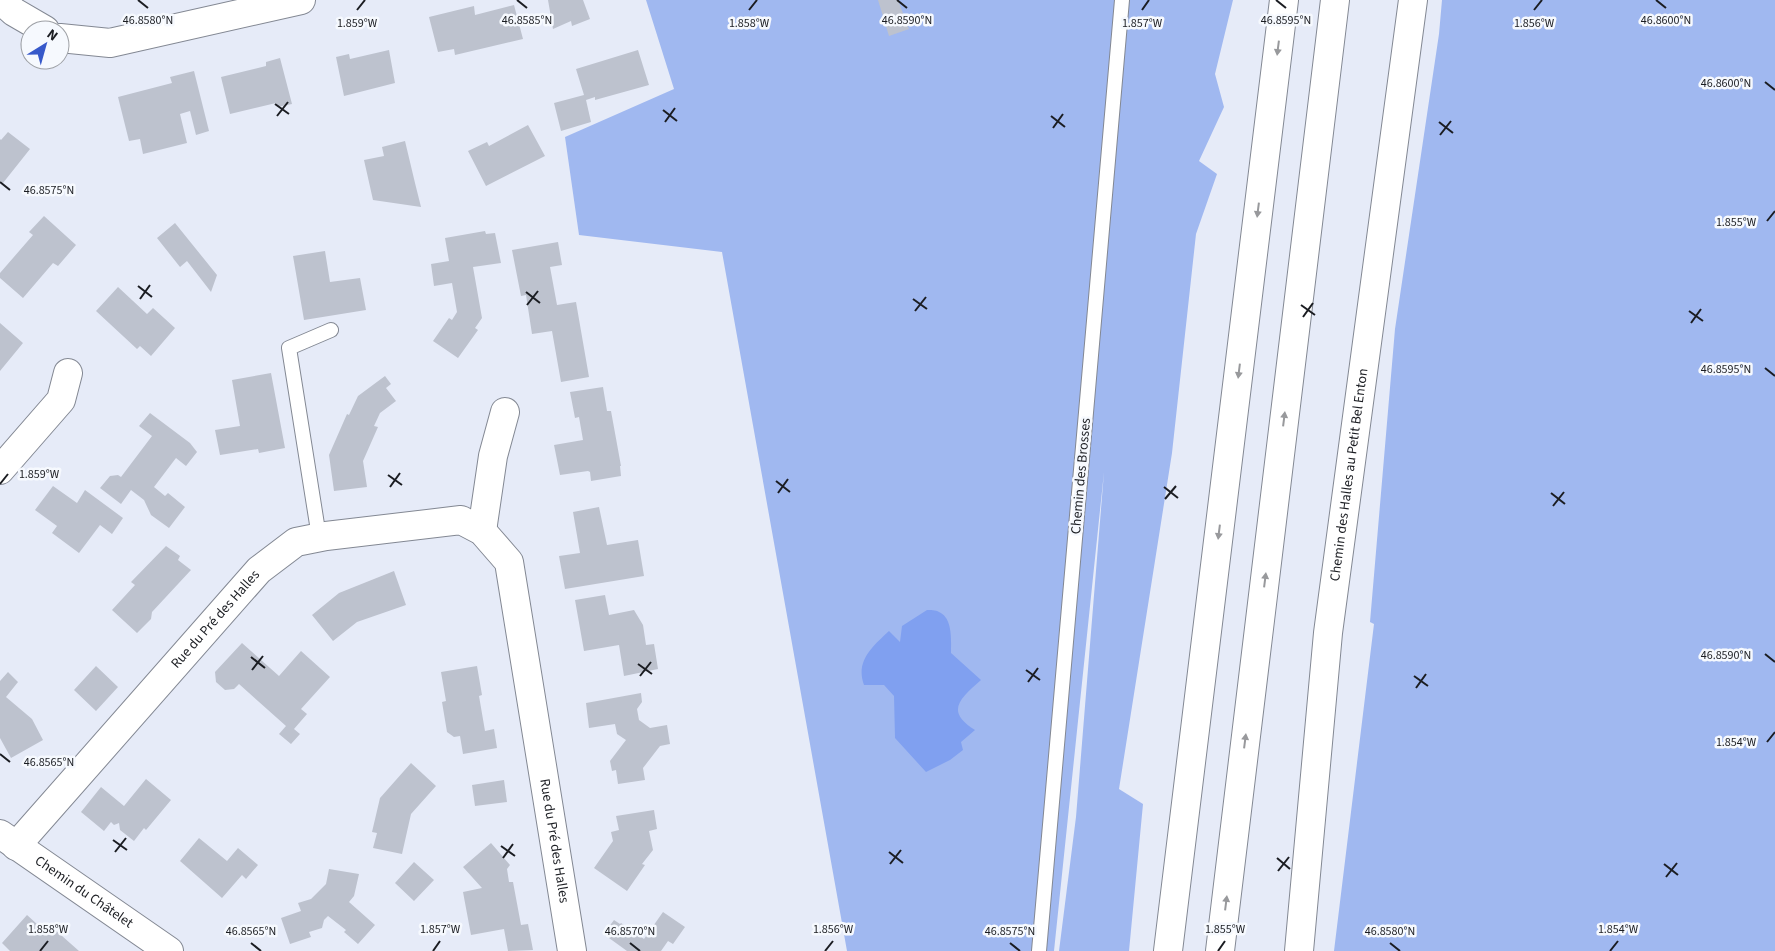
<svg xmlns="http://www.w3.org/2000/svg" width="1775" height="951" viewBox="0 0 1775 951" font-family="'Source Sans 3',sans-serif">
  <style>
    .green { fill: #a0b8f0 }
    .water { fill: #80a0f0 }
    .building { fill: #bdc2ce }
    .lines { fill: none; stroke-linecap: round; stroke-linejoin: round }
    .lane-casing { stroke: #838893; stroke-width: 16 }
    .street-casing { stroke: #838893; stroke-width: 30 }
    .highway-casing { stroke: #838893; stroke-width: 30 }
    .lane { stroke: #fff; stroke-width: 14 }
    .street { stroke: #fff; stroke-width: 28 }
    .highway { stroke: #fff; stroke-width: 28 }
    .oneway { fill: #98999c }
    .ticks { fill: none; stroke: #1b1d22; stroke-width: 2 }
    .labels { text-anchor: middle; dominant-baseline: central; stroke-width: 5; stroke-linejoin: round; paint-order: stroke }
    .street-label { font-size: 14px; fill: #1b1d22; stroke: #f6f9fe }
    .ticks-label { font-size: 12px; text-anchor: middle; fill: #1b1d22; stroke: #f6f9fe; stroke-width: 5; stroke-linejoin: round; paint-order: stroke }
  </style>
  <rect width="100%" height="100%" fill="#e6ebf8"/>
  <path class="green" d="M646,0H1233L1215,74L1224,107L1199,161L1217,174L1196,234L1172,453L1119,789L1143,804L1129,951H1059L1076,817L1104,472L1054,951H847L722,252L579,235L565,137L674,89Z
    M1442,0H1775V951H1334L1374,624L1370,622L1395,329L1439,34Z"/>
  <path class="water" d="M927,610C930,610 936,610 939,612C953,618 951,640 951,653L981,680C961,698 944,711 975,730L961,742L963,750L950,760L926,772L895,738L894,696L884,685H864C855,661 873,646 889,631L900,642L902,626Z"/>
  <path class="building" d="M548,0H583L590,19L572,26L571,21L553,29Z
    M878,0H898L909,29L889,36Z
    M514,5L523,39L455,55L454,49L438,52L429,17L474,6L475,15Z
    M389,50L395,83L344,96L336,57L349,54L350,59Z
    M638,50L649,85L595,100V97L586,100L591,122L561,131L554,103L584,95L576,69Z
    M280,58L292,104L277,107L276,103L230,114L221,77L266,66V62Z
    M194,71L209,131L196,135L190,111L180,114L187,143L143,154L140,139L129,141L118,97L172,83L170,77Z
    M528,125L545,156L486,186L468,151L487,142L489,146Z
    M8,132L30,149L3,183L0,181V139L1,140Z
    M405,141L415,183L421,207L373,200L364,160L384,156L382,147Z
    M44,216L76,245L58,266L53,263L23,298L0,278V273L33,235L29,232Z
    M175,223L217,275L211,292L187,261L180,267L157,238Z
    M485,231L486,234L495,233L501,263L473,267L482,318L475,328L478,330L458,358L433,341L449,318L452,320L457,312L452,283L434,286L431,264L449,261L445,238Z
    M558,242L562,265L550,267L557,305L576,302L589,377L561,382L552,331L532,334L526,295L521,296L512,250Z
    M325,251L330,282L360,278L366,310L304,320L293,256Z
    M118,287L147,314L153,308L175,328L151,356L140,346L137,349L96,311Z
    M0,323L23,343L0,371Z
    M271,373L285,448L259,453L258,449L220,455L215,430L240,426L232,380Z
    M385,376L391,384L386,388L396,401L380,413L374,426L378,427L363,461L367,487L334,491L329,455L347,414L349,415L358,396Z
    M603,387L607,411H611L621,466H620L621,476L591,481L590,472L588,471L560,475L554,445L583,440L579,417L575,418L570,392Z
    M150,413L190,443L197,452L186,466L176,458L154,487L165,496L168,493L185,507L169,528L151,515L144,500L131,490L121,504L100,488L110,476L118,475L121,477L152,436L139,426Z
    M53,486L77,503L85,490L123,518L112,534L100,525L79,553L52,533L57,526L35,510Z
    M599,507L607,545L638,540L644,576L565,589L559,556L580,553L573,512Z
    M166,546L180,556L178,560L191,570L152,612L151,619L137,633L112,610L135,585L131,582Z
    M394,571L406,605L357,622L333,641L312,615L339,593Z
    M605,595L609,615L634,610L643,625L646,645L654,644L658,669L624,676L619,645L584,651L575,600Z
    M242,643L279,676L301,651L330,677L301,709L307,714L294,729L300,734L291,744L279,734L286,726L239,684L234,689L225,690L216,682L215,672Z
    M96,666L118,687L96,711L74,690Z
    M477,666L482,695L479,696L485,731L494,729L497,748L463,754L460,736L454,737L447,732L442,702L446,701L441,672Z
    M8,672L18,682L6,697L32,719L43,740L11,758L0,738V681Z
    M641,693L642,702L637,709L639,720L650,728L667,725L670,744L660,746L643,768L645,780L618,784L616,770L612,771L610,761L626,740L617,734L615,724L589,728L586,703Z
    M411,763L436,786L411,814L402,854L373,848L377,833L372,832L380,798Z
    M146,779L171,800L146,830L144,828L134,841L120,830L119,823L114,825L111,822L104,831L81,812L101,787L124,806Z
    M504,780L507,802L475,806L472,785Z
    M654,810L657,829L649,831L653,850L642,864L645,865L627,891L594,868L613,841L611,832L619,830L616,816Z
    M199,838L227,861L238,848L258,865L246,879L242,875L222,898L180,861Z
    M491,843L510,865L507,869L509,882H513L521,925L528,924L533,950L508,951L504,929L471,935L463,892L482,888L463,867Z
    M414,862L434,880L414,901L395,883Z
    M329,869L359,874L354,896L349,902L375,925L358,944L344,932L346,930L328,916L324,920L322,928L309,932L311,937L290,944L281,918L301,911L298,903L311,899L326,884Z
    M663,912L685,927L673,944L668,941L661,951H627L609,938L610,937L605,932L614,920L620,924L621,923L644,939Z
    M27,915L48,934L53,928L79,951H10L2,943Z"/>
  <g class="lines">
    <defs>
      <path id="lane" d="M319,537L289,348L331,330
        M1039,951L1122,0"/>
      <g id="street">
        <path d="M1,0L14,12L45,30"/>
        <path d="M60,38L110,43L301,0"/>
        <path d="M0,470L61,400L68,373"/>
        <path d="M482,531L493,456L505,412"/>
        <path id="s1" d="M0,834L169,951"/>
        <path id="s2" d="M16,846L259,570L296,542L326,536L461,520L482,531L509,562L572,951"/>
        <path id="s3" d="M1299,951L1328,633L1413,0"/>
      </g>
      <path id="highway" d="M1168,951L1284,0
        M1220,951L1335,0"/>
    </defs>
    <use href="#lane" class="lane-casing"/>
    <use href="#street" class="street-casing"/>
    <use href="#highway" class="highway-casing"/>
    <use href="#lane" class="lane"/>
    <use href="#street" class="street"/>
    <use href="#highway" class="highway"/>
  </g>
  <defs><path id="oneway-solid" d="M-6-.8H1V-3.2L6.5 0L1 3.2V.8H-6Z" transform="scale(1.25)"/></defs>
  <g class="oneway">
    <use href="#oneway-solid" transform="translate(1278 48) rotate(97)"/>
    <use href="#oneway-solid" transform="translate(1258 210) rotate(97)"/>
    <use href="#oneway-solid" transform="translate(1239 371) rotate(97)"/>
    <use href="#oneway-solid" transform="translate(1284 419) rotate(-83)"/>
    <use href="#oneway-solid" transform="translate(1219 532) rotate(97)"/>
    <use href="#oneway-solid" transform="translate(1265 580) rotate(-83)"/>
    <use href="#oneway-solid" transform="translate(1245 741) rotate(-83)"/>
    <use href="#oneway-solid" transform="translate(1226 903) rotate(-83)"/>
  </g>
  <path class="ticks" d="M138,0L148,8M517,0L527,8M897,0L907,8M1276,0L1286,8M1656,0L1666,8M357,10L365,0M749,10L757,0M1142,10L1149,0M1534,10L1542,0M1765,82L1775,90M275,104L289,114M663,110L677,121M277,116L288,102M1051,116L1065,127M665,122L675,108M1439,122L1453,133M1053,128L1063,114M1440,135L1451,121M0,182L10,190M1767,221L1775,211M138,286L152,297M526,292L540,303M140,299L150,285M913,299L927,309M527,305L538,291M1301,305L1315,315M915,311L926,297M1689,311L1703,321M1303,317L1313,303M1691,323L1701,309M1765,368L1775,376M388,475L402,485M776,481L790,492M0,484L8,474M390,487L400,473M1164,487L1178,498M778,493L788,479M1551,493L1565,504M1165,499L1176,486M1553,506L1564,492M1765,654L1775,662M251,657L265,668M638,664L652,674M252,670L263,656M1026,670L1040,680M640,676L651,662M1414,676L1428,686M1028,682L1038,668M1416,688L1426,674M1767,742L1775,732M0,754L10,762M113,840L127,850M501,846L515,856M115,852L126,838M889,852L903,863M503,858L513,844M1277,858L1290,869M890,864L901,850M1664,864L1678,875M1278,871L1289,857M1666,877L1677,863M251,943L261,951M630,943L640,951M1010,943L1020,951M1390,943L1400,951M40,951L48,941M433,951L440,941M825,951L833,941M1218,951L1225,941M1610,951L1618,941"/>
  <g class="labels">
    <g class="street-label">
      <text stroke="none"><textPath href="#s3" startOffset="479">Chemin des Halles au Petit Bel Enton</textPath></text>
      <text transform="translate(1081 476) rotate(-85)">Chemin des Brosses</text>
      <text stroke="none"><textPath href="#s2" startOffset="302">Rue du Pré des Halles</textPath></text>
      <text stroke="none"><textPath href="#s2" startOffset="928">Rue du Pré des Halles</textPath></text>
      <text stroke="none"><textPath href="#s1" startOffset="102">Chemin du Châtelet</textPath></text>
    </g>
  </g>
  <g class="ticks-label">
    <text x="1666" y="24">46.8600°N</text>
    <text x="148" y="24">46.8580°N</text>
    <text x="527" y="24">46.8585°N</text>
    <text x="907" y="24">46.8590°N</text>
    <text x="1286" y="24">46.8595°N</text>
    <text x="357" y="27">1.859°W</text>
    <text x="749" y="27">1.858°W</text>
    <text x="1142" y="27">1.857°W</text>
    <text x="1534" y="27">1.856°W</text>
    <text x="1726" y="87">46.8600°N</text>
    <text x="49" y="194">46.8575°N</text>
    <text x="1736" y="226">1.855°W</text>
    <text x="1726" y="373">46.8595°N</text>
    <text x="39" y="478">1.859°W</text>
    <text x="1726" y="659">46.8590°N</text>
    <text x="1736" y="746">1.854°W</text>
    <text x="49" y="766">46.8565°N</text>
    <text x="48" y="933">1.858°W</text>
    <text x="440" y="933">1.857°W</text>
    <text x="833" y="933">1.856°W</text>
    <text x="1225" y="933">1.855°W</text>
    <text x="1618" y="933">1.854°W</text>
    <text x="251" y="935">46.8565°N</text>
    <text x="630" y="935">46.8570°N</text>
    <text x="1010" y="935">46.8575°N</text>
    <text x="1390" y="935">46.8580°N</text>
  </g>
  <g transform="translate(45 45) rotate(37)"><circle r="24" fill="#f6f9fe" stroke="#9ea1a6"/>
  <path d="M0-4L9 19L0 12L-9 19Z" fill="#3759ca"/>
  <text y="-8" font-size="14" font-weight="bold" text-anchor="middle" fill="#1b1d22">N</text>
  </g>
</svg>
